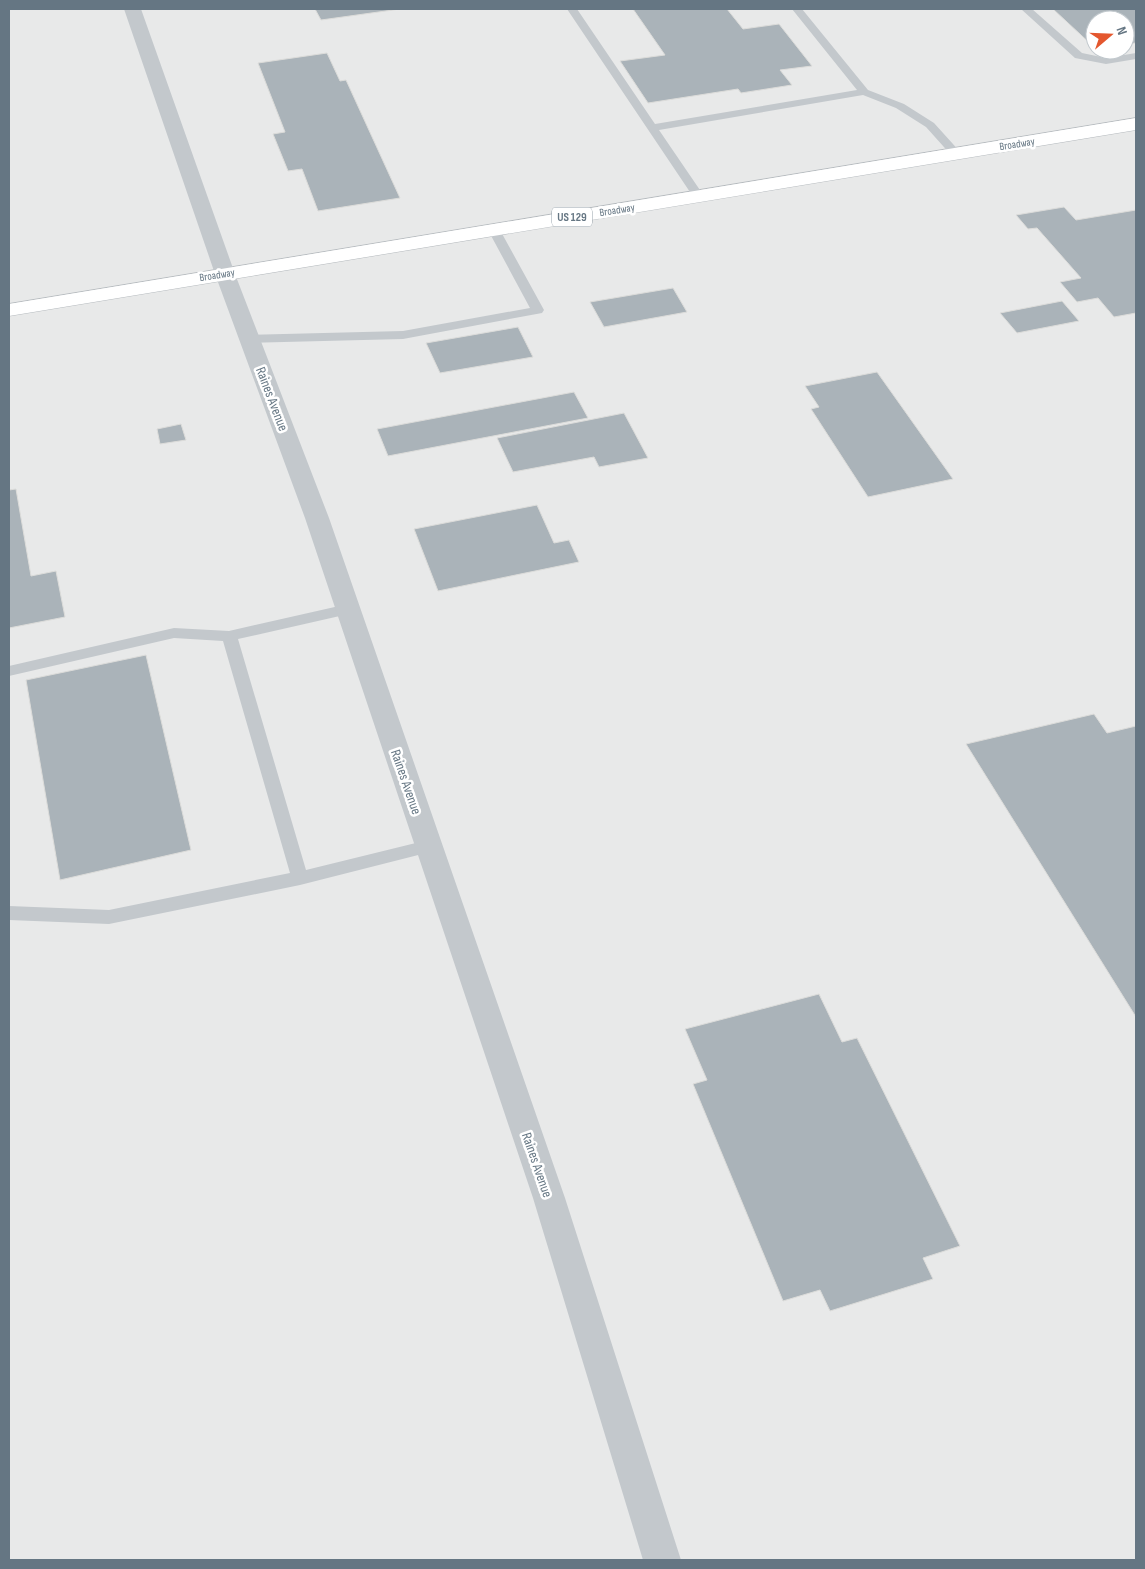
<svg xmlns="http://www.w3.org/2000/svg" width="1145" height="1569" viewBox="0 0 1145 1569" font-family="'Sofia Sans Condensed',sans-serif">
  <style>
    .built { fill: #e8e9e9; fill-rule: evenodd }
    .building { fill: #aab3b9; stroke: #dcdcda }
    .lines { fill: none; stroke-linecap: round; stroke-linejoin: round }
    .primary-casing { stroke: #b5babe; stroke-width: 1 }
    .lane { fill: #c3c8cc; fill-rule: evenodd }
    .street { fill: #c3c8cc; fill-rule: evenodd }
    .primary { fill: #fff; fill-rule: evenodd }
    .labels { text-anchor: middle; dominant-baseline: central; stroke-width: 5; stroke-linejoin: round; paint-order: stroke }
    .far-street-label { font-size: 11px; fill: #657683; stroke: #fff }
    .shield { fill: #fff; stroke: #939fa8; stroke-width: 1 }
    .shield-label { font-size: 12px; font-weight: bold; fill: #657683 }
    .street-label { font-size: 14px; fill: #657683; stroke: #fff }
  </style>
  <rect width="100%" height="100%" fill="#fafaf8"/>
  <path class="built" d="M9,9H1136V1560H9ZM1095,20H1125V50H1095Z"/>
  <path class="building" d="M315,9H400L321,20Z
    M633,9H727L743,29L779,24L812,66L780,70L792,85L741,93L738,89L648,103L620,61L665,55Z
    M1053,9H1136V43L1125,44V20H1095V48Z
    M327,53L340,81L346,80L400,198L318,211L302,169L288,171L273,134L285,132L258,63Z
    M1064,207L1076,220L1136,210V313L1114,317L1098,298L1077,302L1060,282L1081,278L1037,228L1028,229L1016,215Z
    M673,288L687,312L604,327L590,302Z
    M1062,301L1079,321L1017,333L1000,313Z
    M518,327L533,357L440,373L426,343Z
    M877,372L953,479L868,497L811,409L819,407L805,386Z
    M574,392L588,418L388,456L377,429Z
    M624,413L648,458L599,467L594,457L513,472L497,438Z
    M181,424L186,440L160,444L157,429Z
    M16,489L31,576L56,571L65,617L9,628V490Z
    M537,505L554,543L569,540L579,562L438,591L414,529Z
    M146,655L191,850L60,880L26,680Z
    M1094,714L1107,733L1136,726V1017L966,744Z
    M819,994L842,1042L857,1038L960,1246L923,1258L933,1279L830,1311L820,1290L783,1301L693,1084L707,1080L685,1029Z"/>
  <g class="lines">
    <defs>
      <path id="primary" d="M1136,118V130L9,316V304Z"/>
    </defs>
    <use href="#primary" class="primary-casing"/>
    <path class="lane" d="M567,9H577L655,124L857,90L792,9H802L868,90L904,104L934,123L962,154L960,156H952L926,127L896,108L863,95L659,130L704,196L702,198H694Z
      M1021,9H1032L1082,53L1106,58L1136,53V59L1106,64L1075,58Z
      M494,226L500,230L544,310L542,313L403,339L249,343L243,339L249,335L403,331L530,308L488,230Z
      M348,604L353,605L355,609L353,613L238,639L306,870L428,840L434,841L436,846L434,851L300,885L109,924L9,920V906L109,910L290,873L223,641L174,638L9,676V666L174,628L229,631Z"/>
    <path class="street" d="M124,9H141L235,274L329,518L565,1198L681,1560H643L533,1198L305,518L215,274Z"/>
    <use href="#primary" class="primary"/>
  </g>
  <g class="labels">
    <g class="far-street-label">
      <text transform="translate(1017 144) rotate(-9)">Broadway</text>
      <text transform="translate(617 210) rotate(-9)">Broadway</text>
      <text transform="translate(217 275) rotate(-9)">Broadway</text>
    </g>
    <rect class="shield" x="552" y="207.5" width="40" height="19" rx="4"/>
    <g class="shield-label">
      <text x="572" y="217">US 129</text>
    </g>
    <g class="street-label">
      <text transform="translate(272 399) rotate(69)">Raines Avenue</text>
      <text transform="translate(406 782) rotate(71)">Raines Avenue</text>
      <text transform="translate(537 1165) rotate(71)">Raines Avenue</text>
    </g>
  </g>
  <rect width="1145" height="1569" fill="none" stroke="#657683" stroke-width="20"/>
  <g transform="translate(1110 35) rotate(71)"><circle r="24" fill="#ffffff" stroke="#c1c8cd"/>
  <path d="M0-4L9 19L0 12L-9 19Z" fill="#e4572e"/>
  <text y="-8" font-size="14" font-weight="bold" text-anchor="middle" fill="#657683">N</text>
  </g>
</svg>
